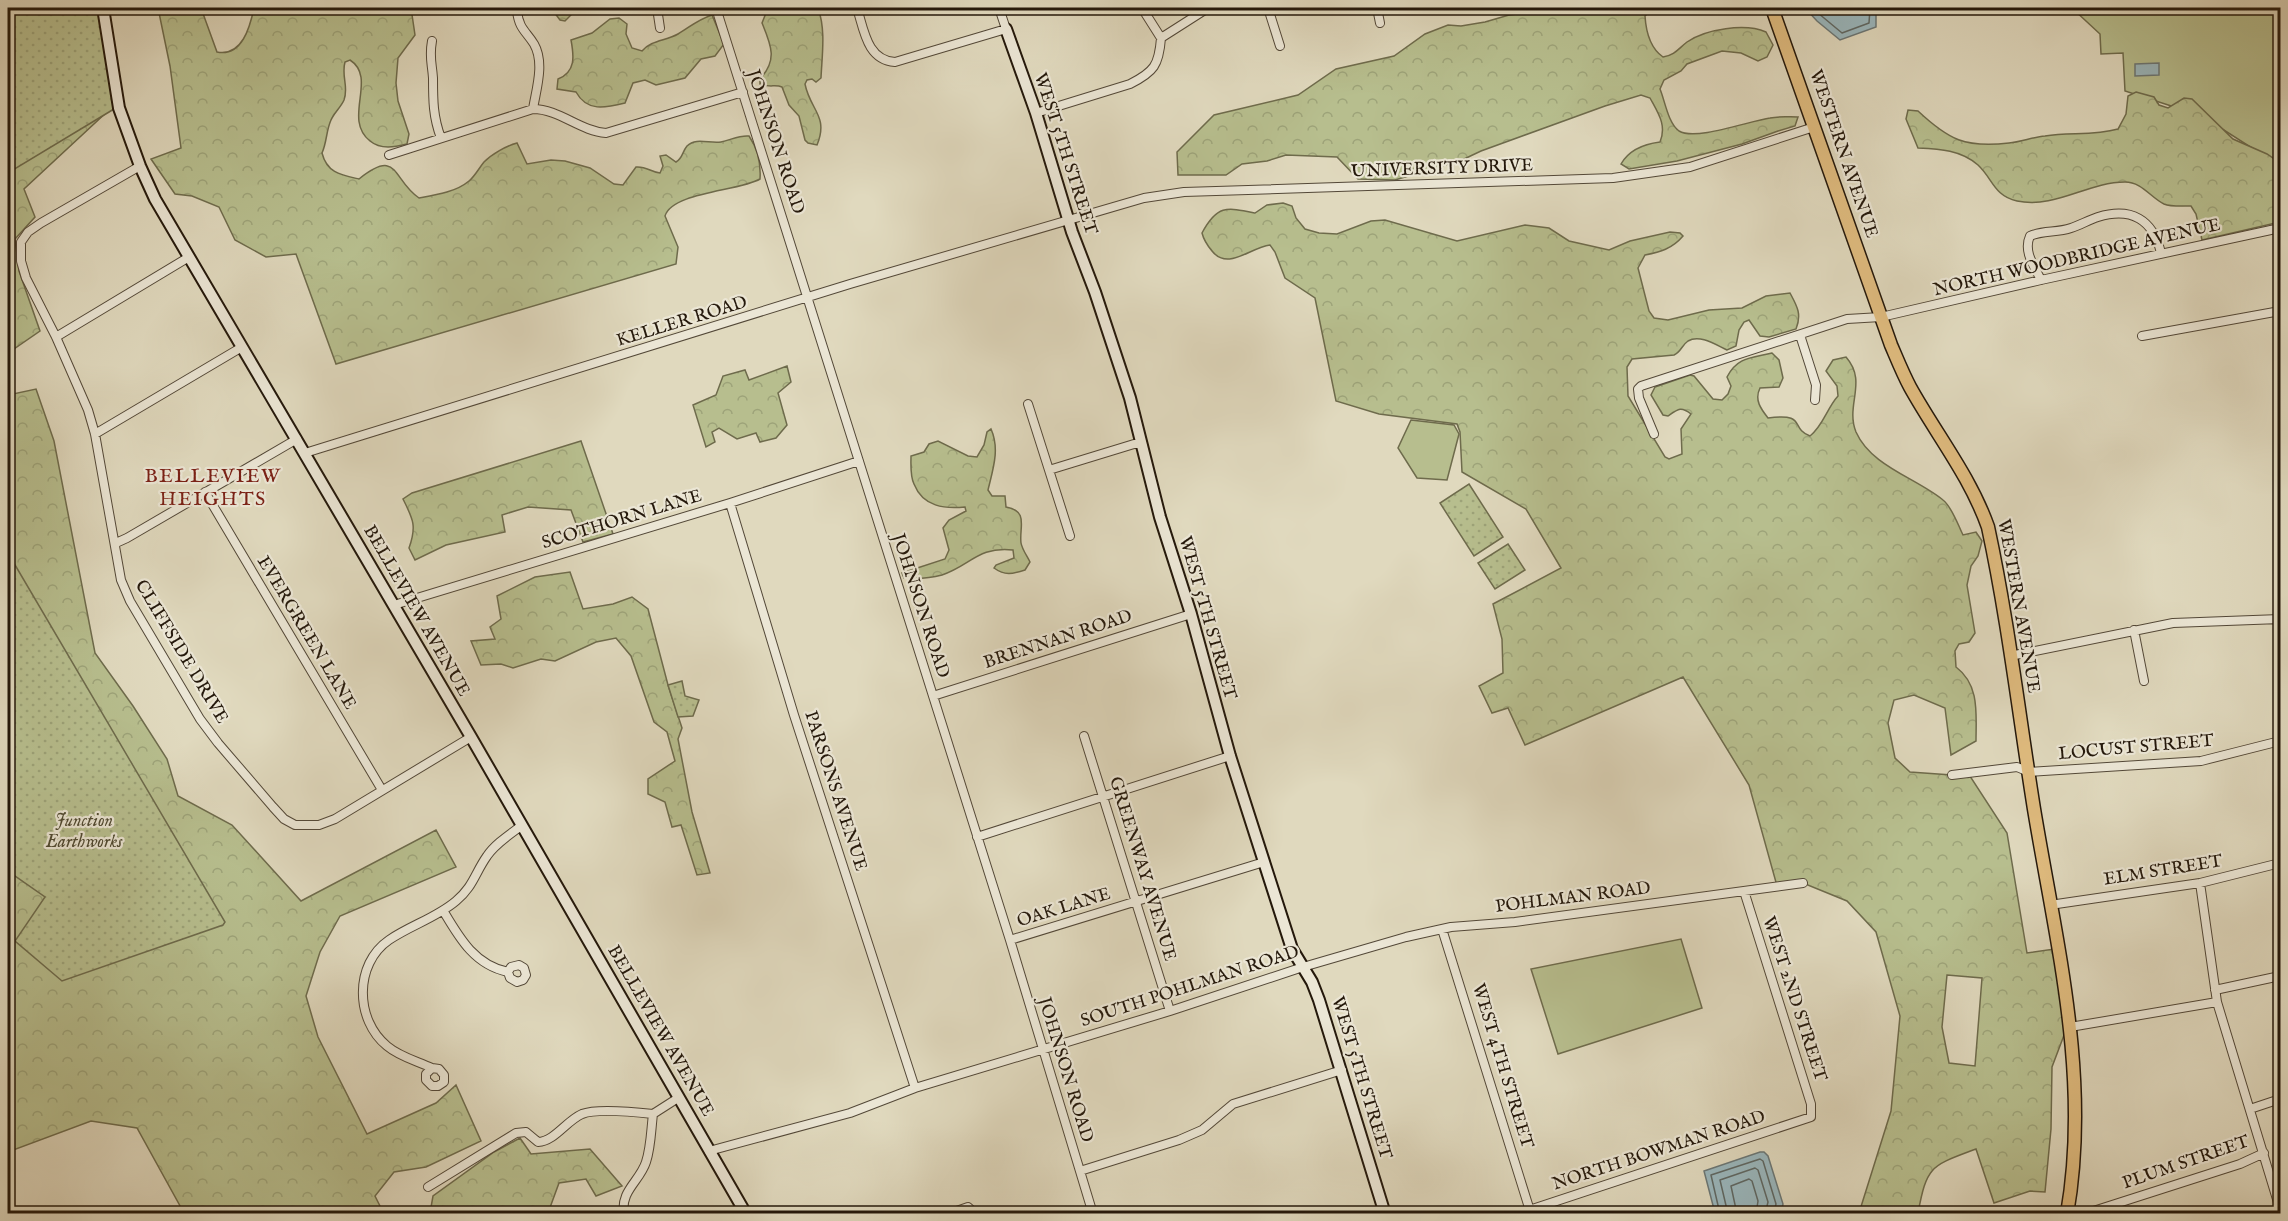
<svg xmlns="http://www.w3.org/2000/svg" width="2288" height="1221" viewBox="0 0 2288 1221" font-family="'IM FELL English',serif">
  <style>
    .green { fill: #b7be8e; stroke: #6e6b4c; stroke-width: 1.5 }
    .forest { fill: url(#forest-crowns); stroke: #6e6b4c; stroke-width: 1.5; fill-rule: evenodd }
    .park { fill: url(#park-dots); stroke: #6e6b4c; stroke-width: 1.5 }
    .water { fill: #9ab7bd; stroke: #6b7776; stroke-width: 1.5 }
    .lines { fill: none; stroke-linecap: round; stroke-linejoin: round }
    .shore { stroke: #5f6864; stroke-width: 1.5 }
    .street-casing { stroke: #534838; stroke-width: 10 }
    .secondary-casing { stroke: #24180b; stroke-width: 14 }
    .primary-casing { stroke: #24180b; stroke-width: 15 }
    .street { stroke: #ebe6d5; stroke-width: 8 }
    .secondary { stroke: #ebe6d5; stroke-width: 10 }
    .primary { stroke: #e0bc7f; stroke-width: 12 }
    .labels { text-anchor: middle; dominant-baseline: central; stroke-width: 4.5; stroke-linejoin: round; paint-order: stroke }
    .street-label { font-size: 18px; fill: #24180b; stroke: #ebe6d5 }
    .park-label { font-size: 18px; font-style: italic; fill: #504a32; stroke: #ebe6d5 }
    .neighbourhood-label { font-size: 20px; letter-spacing: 1.5px; fill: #7a1f14; stroke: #ebe6d5 }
  </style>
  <defs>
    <pattern id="forest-crowns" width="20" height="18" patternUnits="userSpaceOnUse" patternTransform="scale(1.5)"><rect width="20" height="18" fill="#b7be8e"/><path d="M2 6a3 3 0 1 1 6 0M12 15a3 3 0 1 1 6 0" fill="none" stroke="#9da379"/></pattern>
    <pattern id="park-dots" width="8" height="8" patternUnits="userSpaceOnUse" patternTransform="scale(1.5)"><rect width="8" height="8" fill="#b7be8e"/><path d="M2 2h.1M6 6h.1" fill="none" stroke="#9da379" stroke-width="1.8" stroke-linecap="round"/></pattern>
  </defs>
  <rect width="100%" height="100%" fill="#e0d9be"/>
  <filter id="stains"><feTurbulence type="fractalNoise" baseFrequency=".00333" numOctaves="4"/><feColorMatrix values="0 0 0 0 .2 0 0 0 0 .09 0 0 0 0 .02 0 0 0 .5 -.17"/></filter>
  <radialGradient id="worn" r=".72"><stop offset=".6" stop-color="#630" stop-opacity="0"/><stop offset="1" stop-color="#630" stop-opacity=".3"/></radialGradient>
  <path class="green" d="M2072,8H2280V166L2202,116L2125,91L2123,53L2101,54L2100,34Z
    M1411,420L1454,425L1459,434L1447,480L1417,478L1398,448Z
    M1681,939L1702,1008L1558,1054L1531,969Z"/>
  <path class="forest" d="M8,8L109,110L24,189L35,217L15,239L19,271L40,331L8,353Z
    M158,8H201L217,52C242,57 250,27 254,8H411L415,35L398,58L396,83L398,101L409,134L407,144C395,147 381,150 370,141C342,119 378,78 350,60L345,62C341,76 349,87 344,100C341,107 334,113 331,120C326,131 327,142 322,153C327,173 341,175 359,179C399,147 392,180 419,198C436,195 456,192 469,181C475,176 479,168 484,162C492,154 506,146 517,143L527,164L551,160L565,161L590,168L614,184L623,185L636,167C646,166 651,172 660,173L663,166L660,156L666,155L676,162C683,158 682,152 687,146C696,137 710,144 721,142C731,140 739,135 749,136C758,149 761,163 760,179C740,191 672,192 665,216L678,247L676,264L336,364L296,254L266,257L235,240L219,207L192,196L175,194L151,159L181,148L170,66Z
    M551,8H572L571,15L565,21L560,20Z
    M768,8H818C826,30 822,55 821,78L816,82L812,79L807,80L805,84C810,110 829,116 817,145L808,143L805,140L799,116L789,105L782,87C775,84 770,88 760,84V79C778,60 771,45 762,23Z
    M1547,8H1653L1645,16C1646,32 1650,48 1663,57C1675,55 1678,49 1687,42C1706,29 1745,23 1766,32L1773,45L1767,57L1758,61L1741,53L1722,51L1687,64L1681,71L1664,80L1660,89C1665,101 1668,123 1679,131C1696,141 1749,121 1770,118C1779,116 1788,117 1798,117L1795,126L1778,131L1742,144L1677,161L1629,169L1621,164C1629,150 1644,144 1660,142C1667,125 1658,113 1650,98L1641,95L1605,106L1481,151L1462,160L1395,180L1358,179L1337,157L1286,155L1267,161L1242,164L1226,175H1178L1177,152L1214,115L1298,95L1336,69L1394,56L1425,34L1448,25L1461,26L1485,22L1509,15L1541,11Z
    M712,15L724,44L715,56L701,59L685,78L656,85L645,80L633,83L625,103C605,108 587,112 576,92L557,89L558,79C576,72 574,56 571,40L592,33L610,19L619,18L627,24L626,34L632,48L642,51C651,40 666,41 678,34C690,27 697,20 712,15Z
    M2136,92L2154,97L2159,105L2168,108L2184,98L2192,99L2233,139L2267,154L2280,163V222L2202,240L2196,214L2191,206C2183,206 2171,207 2164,204C2150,197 2142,182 2125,182C2088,182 2055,209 2017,201C1994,196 1993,179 1978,165C1961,150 1940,149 1918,148L1906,119L1908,110L1918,111C1949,140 1965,148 2009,143C2021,142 2033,137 2045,136C2070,132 2093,136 2118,129L2126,114L2128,96Z
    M1283,203L1292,206L1296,218L1305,229L1319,233L1337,234L1371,221L1385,220L1457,241L1525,225L1549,228L1569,241L1609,250L1630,241L1670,232L1680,233L1683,236C1672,249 1660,252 1645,255L1638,268L1649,311L1654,318L1668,320L1709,310L1742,308L1766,296L1790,293C1797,306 1802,314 1796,329L1769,337L1760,336L1749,320L1744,322L1739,330L1736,346L1727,350C1716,345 1700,334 1688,341C1682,345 1681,352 1674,355L1632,359L1627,367L1628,396L1665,457L1669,459L1682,454L1681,429L1691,414C1681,406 1678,409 1668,416L1663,415L1651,395L1655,387L1690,375L1694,376L1713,399L1722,400L1728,394L1731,386L1727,377C1737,357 1751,358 1772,353L1779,360L1783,378L1779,387L1760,388C1754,400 1761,409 1768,418C1808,413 1789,428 1810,436C1823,426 1827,408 1838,396L1837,386L1826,371L1833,360L1846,357C1868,382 1845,405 1856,432C1871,466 1916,478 1943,500C1952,507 1958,525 1963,535L1976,532L1982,541L1978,556L1971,566L1967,585L1975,633L1969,642L1959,644L1955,651L1956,667C1980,685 1976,714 1976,741L1951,755L1945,708L1914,695L1894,700L1888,723L1895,758L1910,772L1952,775L1968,773L2007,833L2027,953L2054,949L2066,1030L2052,1067L2051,1129L2045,1192L2030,1191L1994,1203L1976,1149C1931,1166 1927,1165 1918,1213H1859L1891,1111L1900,1016L1876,932L1847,901L1803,883L1777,886L1749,785L1683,677L1525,745L1508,708L1492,713L1479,686L1503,673L1502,639L1493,604L1561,568L1526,509L1462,472L1460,432L1457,424L1379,414L1336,401L1315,298L1285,278L1275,252L1270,245C1249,248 1228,271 1212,251C1207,245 1204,241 1202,233C1217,205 1226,207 1255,213L1267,205ZM1947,975L1982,978L1975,1066L1949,1063L1942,1027Z
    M787,366L791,382L778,393L787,425L776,438L760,442L756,433L737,439L719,428L712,432L715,442L706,447L693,405L716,395L723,376L745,370L749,380Z
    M36,389L54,441L95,653L133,706L167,759L178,796L232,825L301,901L436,830L456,867L340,916L320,952L306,996L318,1037L367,1134L436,1103L456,1085L481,1141L426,1167L394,1172L375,1196L384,1214L184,1213L137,1128L91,1121L8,1152V395Z
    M991,429C1000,449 993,469 988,490L992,496H1005L1006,507C1029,511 1019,527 1021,543C1022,549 1027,556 1030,562L1025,570C1012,574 1005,576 994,568L996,565L1014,558L1013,550C978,546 970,566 942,575C931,578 916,579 904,578L902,573L945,559L949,550L943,528L949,520L966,511L965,507C945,509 923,507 914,484C910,476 911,464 911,456L924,452L929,444L938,441L968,456L977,457L984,445L987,432Z
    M581,441L613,534L583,542L571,510L528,507L502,515L505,532L446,545L415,560L409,548C417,526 413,519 403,499L412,493Z
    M570,572L583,609L613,604L632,597L648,609L668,685L682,728L678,739L692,812L710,873L697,875L681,825L672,827L665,802L648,794V779L675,761L667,732L654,722L631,656L616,638L596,642L555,661L541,659L513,668L501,664L481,665L471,641L495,639L490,627L501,619L497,596L535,577Z
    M520,1138L531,1154L590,1149L622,1186L596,1196L586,1179L559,1183L548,1213H430L433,1196L494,1152Z"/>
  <path class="park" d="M8,8H98L114,109L8,173Z
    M1469,484L1503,537L1474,556L1440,503Z
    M1508,544L1525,570L1495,589L1478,563Z
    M8,553L225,922L223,925L62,981L15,941L45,897L8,871Z
    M682,681L685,696L699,700L693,716L678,717L668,685Z"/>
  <path class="water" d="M1805,8H1876V27L1840,40L1817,21Z
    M2159,63V75L2135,76V64Z
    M1760,1152H1764L1768,1156L1783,1204L1782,1209L1771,1213H1715L1704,1171Z"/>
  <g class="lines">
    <path class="shore" d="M1812,8L1842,33L1869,23L1870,8
      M1720,1214L1711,1175L1760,1159L1763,1161L1776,1204L1773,1214
      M1728,1214L1720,1180L1755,1168L1758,1170L1768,1202L1765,1214
      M1737,1214L1731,1186L1749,1179L1752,1181L1758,1201L1756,1214"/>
    <defs>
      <path id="street" d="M657,8L660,28
        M716,8L1010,940L1093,1214
        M857,8C864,30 867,60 895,62L1006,29L999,8
        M1142,8L1161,38
        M1268,8L1280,46
        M1377,8L1380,23
        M517,11C519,29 526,31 534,44C545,63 536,90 533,109
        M432,41C429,57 432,63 433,78C433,100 433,117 441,138
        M1036,113L1130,84C1154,72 1159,65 1161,38L1208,8
        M389,155L533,109C559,109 580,131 606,133L743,92
        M140,166L41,223L28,232L21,242V261L26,278L56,337L88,410L95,434L121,580L130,601L200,719L218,743L273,807L284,819L295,825H319L335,819L471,737
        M2041,280C2034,266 2023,251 2030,236C2043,230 2057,233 2071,228C2080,225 2089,220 2098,217C2131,207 2153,219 2161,253
        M1800,335L1816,385L1815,400
        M2142,336L2280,311
        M56,337L189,257
        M1028,404L1070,536
        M95,434L242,347
        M1654,434L1639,398L1638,389L1641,386L1847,319L1881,317L2041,280L2280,228
        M305,453L850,284L1144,198L1184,192L1613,178L1690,167L1814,127
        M1049,470L1134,444H1142
        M205,492L382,790
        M730,503L794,715L915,1088
        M116,543L127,538L297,439
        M394,605L730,503L859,461
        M2277,619L2280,634
        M2134,630L2144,681
        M2010,656L2173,623L2280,619
        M933,696L1191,614
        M1084,736L1170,1011
        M1952,775L2017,767L2029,772L2201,761L2280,741
        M977,837L1230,756
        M2200,883L2217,1002L2280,1209
        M2050,905L2200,883L2280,863
        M444,912C460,939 475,965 508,972L511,967L519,965L524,968L526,975L523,980L517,982L510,978L508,972
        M1442,929L1531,1214
        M1010,940L1264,862
        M2215,990L2280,976
        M2070,1027L2217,1002
        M432,1068L439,1069L444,1075V1082L438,1086H432L426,1080V1074L432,1068C417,1061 400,1057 387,1046C355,1020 354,964 389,940C411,925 436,918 456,901C473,887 475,873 487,856C495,844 509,835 521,826
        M2250,1109L2280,1099
        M709,1151L850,1113L915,1088L1170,1011L1303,967L1406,937L1451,927L1515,922L1803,883
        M1080,1171L1179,1140L1202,1130L1233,1104L1342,1070
        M428,1187L516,1133L526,1132L538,1142C555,1141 566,1121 582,1114C597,1108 635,1112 653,1114
        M624,1214C620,1191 640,1181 646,1162C651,1147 651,1130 653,1114L678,1098
        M948,1214L968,1207L976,1214
        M1517,1214L1811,1117V1104L1744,891
        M2084,1214L2240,1164L2264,1153"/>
      <path id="secondary" d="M103,8L119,108L140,166L155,199L471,737L746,1214
        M1006,29L1036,113L1072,232L1095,292L1130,398L1160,517L1191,614L1230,756L1292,949L1312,982L1319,1000L1385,1214"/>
      <path id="primary" d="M1772,8L1891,345C1897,359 1903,374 1910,387C1936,434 1970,476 1988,527C2008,620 2019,715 2034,809C2056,942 2091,1078 2067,1214"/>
    </defs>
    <use href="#street" class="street-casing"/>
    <use href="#secondary" class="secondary-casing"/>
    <use href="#primary" class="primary-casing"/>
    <use href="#street" class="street"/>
    <use href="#secondary" class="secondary"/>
    <use href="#primary" class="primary"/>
  </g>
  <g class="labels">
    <g class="street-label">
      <text transform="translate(775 142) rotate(72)">JOHNSON ROAD</text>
      <text transform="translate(1065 154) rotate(72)">WEST 5TH STREET</text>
      <text transform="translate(1843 154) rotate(71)">WESTERN AVENUE</text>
      <text transform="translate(1442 169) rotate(-2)">UNIVERSITY DRIVE</text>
      <text transform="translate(2077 258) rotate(-13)">NORTH WOODBRIDGE AVENUE</text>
      <text transform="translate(682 322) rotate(-17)">KELLER ROAD</text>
      <text transform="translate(622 520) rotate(-17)">SCOTHORN LANE</text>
      <text transform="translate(920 606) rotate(72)">JOHNSON ROAD</text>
      <text transform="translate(2018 606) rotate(80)">WESTERN AVENUE</text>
      <text transform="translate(416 611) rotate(60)">BELLEVIEW AVENUE</text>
      <text transform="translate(1207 618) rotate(74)">WEST 5TH STREET</text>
      <text transform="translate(306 633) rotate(59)">EVERGREEN LANE</text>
      <text transform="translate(1058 640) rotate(-18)">BRENNAN ROAD</text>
      <text transform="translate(181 652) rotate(59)">CLIFFSIDE DRIVE</text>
      <text transform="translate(2136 748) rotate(-5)">LOCUST STREET</text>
      <text transform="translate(835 791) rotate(72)">PARSONS AVENUE</text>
      <text transform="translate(1142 869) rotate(73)">GREENWAY AVENUE</text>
      <text transform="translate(2163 871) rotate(-9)">ELM STREET</text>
      <text transform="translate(1573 898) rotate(-7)">POHLMAN ROAD</text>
      <text transform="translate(1064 908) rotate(-17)">OAK LANE</text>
      <text transform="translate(1190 987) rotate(-18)">SOUTH POHLMAN ROAD</text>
      <text transform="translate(1794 999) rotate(72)">WEST 2ND STREET</text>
      <text transform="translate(660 1031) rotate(60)">BELLEVIEW AVENUE</text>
      <text transform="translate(1502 1066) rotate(73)">WEST 4TH STREET</text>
      <text transform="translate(1065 1070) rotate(73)">JOHNSON ROAD</text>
      <text transform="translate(1361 1078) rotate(73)">WEST 5TH STREET</text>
      <text transform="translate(1659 1151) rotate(-18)">NORTH BOWMAN ROAD</text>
      <text transform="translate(2186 1163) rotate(-19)">PLUM STREET</text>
    </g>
    <g class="park-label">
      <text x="84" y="821">Junction<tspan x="84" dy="21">Earthworks</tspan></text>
    </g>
    <g class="neighbourhood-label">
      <text x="213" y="476">BELLEVIEW<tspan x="213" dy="23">HEIGHTS</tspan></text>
    </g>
  </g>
  <rect width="2288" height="1221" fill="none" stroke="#e0d9be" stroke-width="30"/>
  <rect x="9" y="9" width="2270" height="1203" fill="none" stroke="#24180b" stroke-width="3"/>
  <rect x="15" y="15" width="2258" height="1191" fill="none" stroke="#24180b" stroke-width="1.5"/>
  <rect width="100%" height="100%" filter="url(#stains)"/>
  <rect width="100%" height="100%" fill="url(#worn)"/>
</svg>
